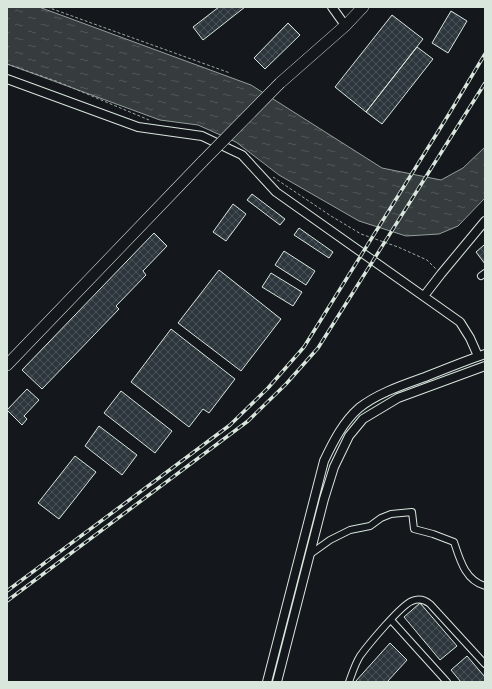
<svg xmlns="http://www.w3.org/2000/svg" width="492" height="689" viewBox="0 0 492 689" font-family="Inter,sans-serif">
  <style>
    .water { fill: url(#water-ripples); stroke: #939e99 }
    .building { fill: url(#building-cross-hatch); stroke: #d8e6dc }
    .lines { fill: none; stroke-linecap: round; stroke-linejoin: round }
    .street-casing { stroke: #d8e6dc; stroke-width: 8 }
    .secondary-casing { stroke: #d8e6dc; stroke-width: 10 }
    .highway-casing { stroke: #d8e6dc; stroke-width: 12 }
    .path { stroke: #9da8a2; stroke-width: 1; stroke-dasharray: 3 2; stroke-linecap: butt }
    .street { stroke: #14181c; stroke-width: 6 }
    .secondary { stroke: #14181c; stroke-width: 8 }
    .highway { stroke: #14181c; stroke-width: 11 }
    .rail-casing { stroke: #d8e6dc; stroke-width: 3.5 }
    .rail { stroke: #14181c; stroke-width: 2; stroke-dasharray: 6; stroke-linecap: butt }
    .highway-bridge-casing { stroke: #d8e6dc; stroke-width: 12; stroke-linecap: butt }
    .highway-bridge { stroke: #14181c; stroke-width: 11 }
  </style>
  <defs>
    <pattern id="water-ripples" width="26" height="14" patternUnits="userSpaceOnUse"><rect width="26" height="14" fill="#363b3e"/><path d="M2 4q2-2 4 0t4 0M15 11q2-2 4 0t4 0" fill="none" stroke="#525759"/></pattern>
    <pattern id="building-cross-hatch" width="8" height="8" patternUnits="userSpaceOnUse"><rect width="8" height="8" fill="#2c363c"/><path d="M0 0l8 8M0 8l8-8" fill="none" stroke="#4a5358"/></pattern>
  </defs>
  <rect width="100%" height="100%" fill="#14181c"/>
  <path class="water" d="M7,7H39L251,85L382,168L441,180L463,168L485,147V198L458,226L439,234L406,236L359,221L279,175L236,142L198,125L160,120L7,64Z"/>
  <path class="building" d="M219,7H245L203,40L193,27Z
    M451,11L467,21L448,53L432,43Z
    M392,15L423,39L366,112L335,87Z
    M288,23L300,35L265,69L254,58Z
    M417,47L433,59L382,124L366,112Z
    M252,194L285,219L280,225L247,200Z
    M233,204L246,214L226,241L213,232Z
    M299,228L333,252L329,258L294,235Z
    M154,233L167,246L143,271L146,275L116,306L119,309L42,389L22,370Z
    M484,245L485,246V264L476,252Z
    M284,251L315,271L306,285L275,265Z
    M219,270L281,319L241,371L178,323Z
    M271,273L302,292L293,306L262,287Z
    M171,329L235,379L209,413L203,409L189,427L131,382Z
    M27,389L39,400L24,416L27,419L22,425L7,410Z
    M121,391L172,431L155,453L104,413Z
    M99,426L137,455L122,475L85,446Z
    M75,456L96,472L59,519L38,503Z
    M420,603L457,646L440,660L404,617Z
    M390,643L407,660L387,682H355Z
    M467,656L485,677V682H461L451,670Z"/>
  <g class="lines">
    <defs>
      <path id="street" d="M481,276L485,273
        M309,555L330,540L350,530L370,526L381,518L391,514L412,512L414,529L433,534L454,542C460,560 465,580 485,586
        M391,620L447,682
        M349,682C352,674 355,664 360,656C368,645 401,605 412,601C419,598 425,600 430,604L485,664"/>
      <path id="secondary" d="M332,7L342,21
        M7,79L138,127L202,136L242,155L276,192L460,322L470,338L478,356
        M424,296L441,274L485,221
        M267,682L324,461C333,442 343,422 359,408C378,393 403,385 425,377C445,369 465,361 485,354
        M277,682L324,499L334,467L349,436L363,419L398,398L485,366"/>
      <path id="highway" d="M280,83L346,25L363,7
        M7,365L203,161"/>
    </defs>
    <use href="#street" class="street-casing"/>
    <use href="#secondary" class="secondary-casing"/>
    <use href="#highway" class="highway-casing"/>
    <path class="path" d="M47,7L230,73
      M7,64L56,81L149,120
      M273,177L331,216L361,234L398,247L427,260L436,269"/>
    <use href="#street" class="street"/>
    <use href="#secondary" class="secondary"/>
    <use href="#highway" class="highway"/>
    <defs>
      <path id="rail" d="M7,591L230,425L268,388L304,347L449,114L485,54
        M7,601L248,421L286,384L318,348L485,83"/>
    </defs>
    <use href="#rail" class="rail-casing"/>
    <use href="#rail" class="rail"/>
    <defs>
      <path id="highway-bridge" d="M203,161L280,83"/>
    </defs>
    <use href="#highway-bridge" class="highway-bridge-casing"/>
    <use href="#highway-bridge" class="highway-bridge"/>
  </g>
  <rect width="492" height="689" fill="none" stroke="#d8e6dc" stroke-width="16"/>
</svg>
